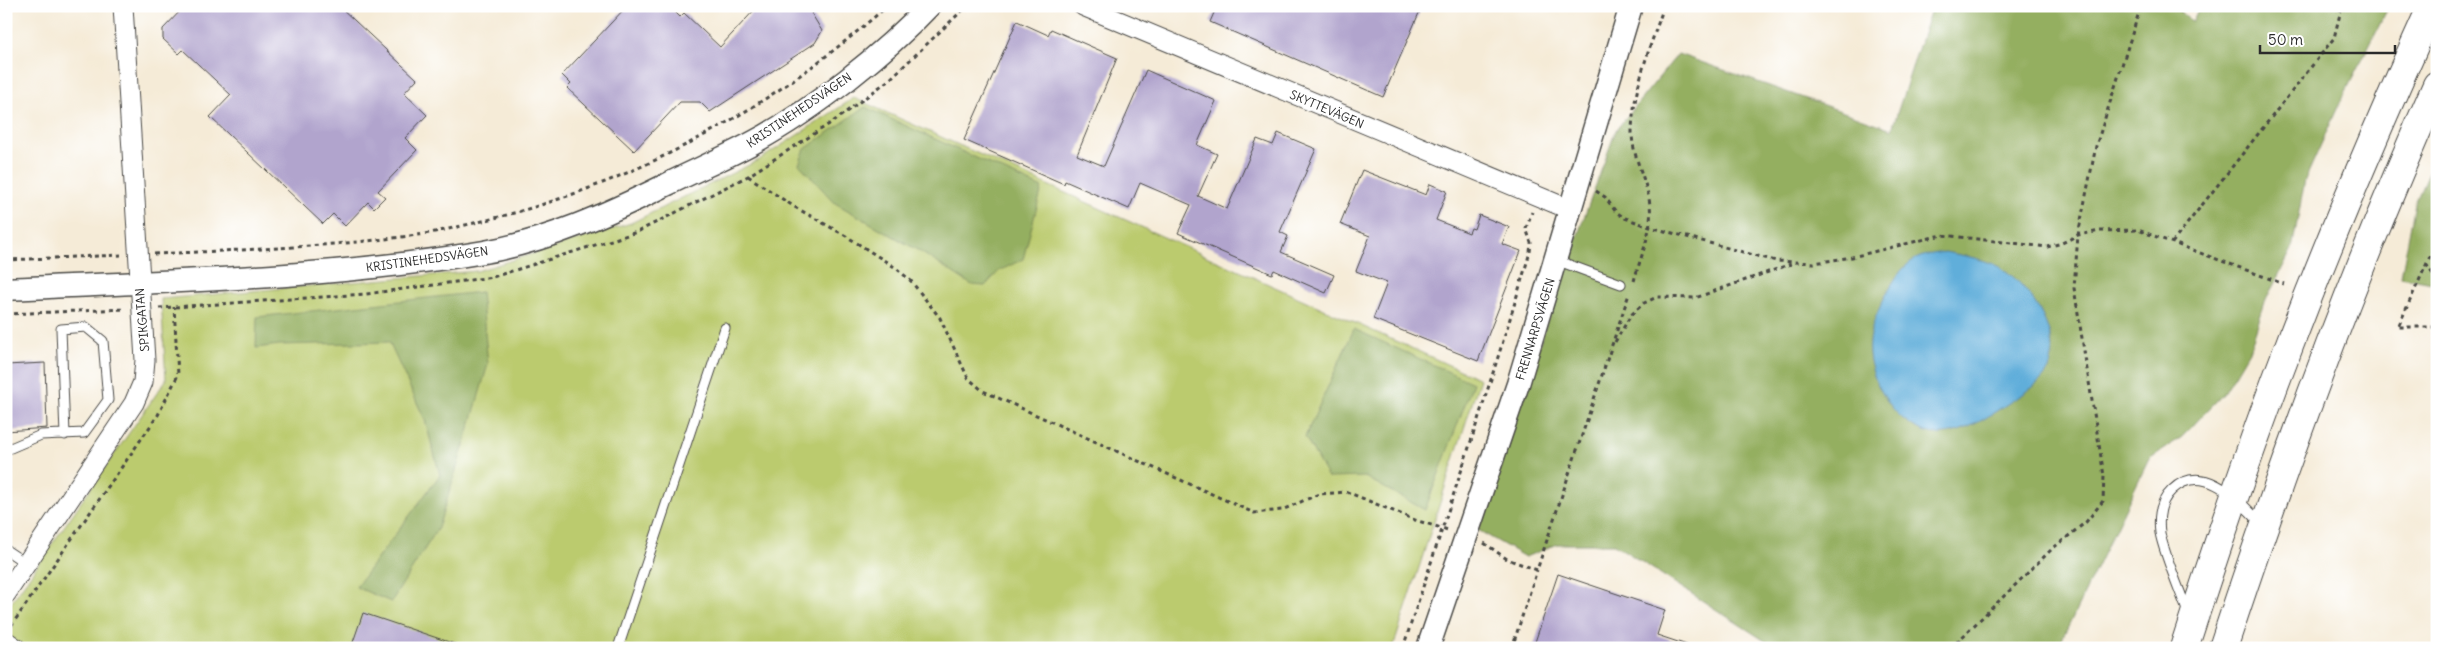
<svg xmlns="http://www.w3.org/2000/svg" width="2443" height="654" viewBox="0 0 2443 654" font-family="Delius,sans-serif">
  <style>
    .green { fill: #bbcb6e; stroke: #737b4c }
    .forest { fill: #94af61; stroke: #606d46 }
    .water { fill: #61aeda; stroke: #466c82 }
    .building { fill: #b1a4cd }
    .lines { fill: none; stroke-linecap: round; stroke-linejoin: round }
    .service-casing { stroke: #494845; stroke-width: 11 }
    .minor-casing { stroke: #494845; stroke-width: 21 }
    .tertiary-casing { stroke: #494845; stroke-width: 25 }
    .motorway-casing { stroke: #494845; stroke-width: 30 }
    .path { stroke: #494845; stroke-width: 3; stroke-dasharray: 4 4; stroke-linecap: butt }
    .service { stroke: #fff; stroke-width: 9 }
    .minor { stroke: #fff; stroke-width: 19 }
    .tertiary { stroke: #fff; stroke-width: 22 }
    .motorway { stroke: #fff; stroke-width: 28 }
    .labels { text-anchor: middle; dominant-baseline: central; stroke-width: 4; stroke-linejoin: round; paint-order: stroke }
    .street-label { font-size: 12px; fill: #2b2b2b; stroke: #fff }
  </style>
  <rect width="100%" height="100%" fill="#fff"/>
  <filter id="ink" filterUnits="userSpaceOnUse"><feTurbulence type="fractalNoise" baseFrequency=".02" numOctaves="2"/><feDisplacementMap in="SourceGraphic" scale="10" xChannelSelector="R" yChannelSelector="G"/><feConvolveMatrix kernelMatrix="1 2 1 2 8 2 1 2 1" color-interpolation-filters="sRGB"/></filter>
  <filter id="wash" filterUnits="userSpaceOnUse"><feTurbulence type="fractalNoise" baseFrequency=".0096" numOctaves="4" result="noise"/><feDisplacementMap in="SourceGraphic" scale="20" xChannelSelector="R" yChannelSelector="G"/><feGaussianBlur stdDeviation="1.12" result="paint"/><feColorMatrix in="noise" values="0 0 0 0 0 0 0 0 0 0 0 0 0 0 0 0 0 1.4 0 .05"/><feComposite in="paint" operator="in"/></filter>
  <g filter="url(#wash)">
    <rect width="100%" height="100%" fill="#f5ebd7"/>
    <path class="green" d="M854,98L1480,379L1393,648H6V610L166,380L161,299L477,271L631,223L759,160Z"/>
    <path class="forest" d="M1932,6H2173L2192,22L2200,6H2389L2337,109L2305,180L2292,249L2265,302L2249,351L2224,393L2182,437L2149,459L2058,648H1776L1614,544H1558L1525,557L1478,530L1555,297L1616,130L1678,54L1892,129Z
      M865,107L1042,188L1023,259L999,271L985,286L972,285L919,251L835,203L799,164L805,149Z
      M2437,153V284L2401,277L2415,203Z
      M481,292L488,364L472,419L438,528L391,602L356,587L440,475L425,420L389,342L279,345L256,348L257,317Z
      M1354,329L1473,383L1425,510L1365,477L1328,478L1305,437Z"/>
    <path class="water" d="M1945,252C1965,256 1989,259 2006,271C2032,290 2062,337 2049,369C2043,382 2024,394 2012,401C1993,413 1968,432 1944,434C1902,438 1865,380 1869,342C1870,323 1892,277 1907,265C1917,255 1932,254 1945,252Z"/>
    <g id="blocks">
      <path class="building" d="M185,6H339L417,79L404,93L427,115L405,138L417,150L378,191L385,197L374,208L368,202L345,226L333,214L323,224L210,117L231,95L183,50L179,54L163,39V29Z
        M627,6H669L680,17L684,13L720,47L758,6H807L822,31L815,43L710,112L700,102H680L634,151L567,88L571,84L562,75Z
        M1217,6H1422L1383,97L1210,22Z
        M1017,21L1048,35L1051,29L1117,58L1077,155L1104,166L1146,70L1216,101L1197,145L1217,154L1198,196L1227,209L1257,139L1273,145L1278,133L1316,149L1280,232L1288,236L1281,252L1334,275L1326,293L1274,270L1272,274L1178,233L1191,205L1140,183L1129,209L1065,181L1064,184L964,140Z
        M1362,170L1426,195L1430,184L1447,191L1436,220L1469,233L1471,228L1474,229L1479,215L1509,227L1502,244L1521,251L1478,361L1373,319L1387,283L1356,271L1370,236L1340,224Z
        M45,363L47,428L6,431V365Z
        M1558,574L1665,610L1657,635L1687,645V648H1533Z
        M363,613L458,645L457,648H351Z"/>
    </g>
  </g>
  <g filter="url(#ink)">
    <use href="#blocks" fill-opacity="0" stroke="#494845" stroke-width="1"/>
    <g class="lines">
      <defs>
        <path id="service" d="M1556,260L1621,284
          M6,450L41,435L84,433L108,400L103,341L86,327L61,329L65,435
          M6,550L27,564
          M2188,613C2180,591 2164,554 2160,533C2158,517 2160,501 2172,490C2204,460 2239,501 2261,523
          M618,648L725,328"/>
        <path id="minor" d="M1083,6L1571,210
          M6,594L134,403L143,382L145,360L123,6
          M6,641L16,648"/>
        <path id="tertiary" d="M6,289C165,281 327,279 484,252C548,241 609,213 666,185C696,170 727,157 756,141C814,109 884,54 929,6
          M1428,648L1518,384L1631,6"/>
        <path id="motorway" d="M2184,648C2215,552 2247,456 2283,362C2328,242 2379,123 2432,6
          M2223,648C2286,457 2355,268 2437,85"/>
      </defs>
      <use href="#service" class="service-casing"/>
      <use href="#minor" class="minor-casing"/>
      <use href="#tertiary" class="tertiary-casing"/>
      <use href="#motorway" class="motorway-casing"/>
      <path class="path" d="M748,176L793,206L846,236L896,268L911,281L940,318L968,378L983,391L1254,513L1282,510L1319,494L1347,492L1415,520L1448,530
        M1596,191L1605,197L1616,212L1625,218L1650,227L1776,261L1814,263L1852,257L1942,235L2047,247L2062,243L2078,235L2100,231L2138,230L2284,284
        M2437,241L2398,327H2437
        M2172,243L2334,38L2342,6
        M154,254C242,250 330,247 417,235C440,232 464,225 487,220C637,183 772,108 887,6
        M6,260L121,255
        M2426,264L2437,280
        M1634,281C1641,255 1655,226 1649,199C1645,177 1632,155 1632,132C1633,88 1650,48 1664,6
        M159,308L366,294L493,277L637,232L748,176L834,121L889,80L967,6
        M6,314L125,309
        M1615,342L1631,315L1644,303L1657,297L1695,298L1791,264
        M1484,543L1507,559L1537,570L1629,294
        M11,626L158,415L178,375L174,307
        M1403,648C1446,516 1491,385 1530,252L1531,243L1526,228L1532,212
        M1512,648L1537,570
        M1951,648L2052,549L2086,522L2103,501L2104,476L2074,288L2078,235L2096,146L2141,6"/>
      <use href="#service" class="service"/>
      <use href="#minor" class="minor"/>
      <use href="#tertiary" class="tertiary"/>
      <use href="#motorway" class="motorway"/>
    </g>
  </g>
  <g class="labels">
    <g class="street-label">
      <text transform="translate(1327 109) rotate(23)">SKYTTEVÄGEN</text>
      <text transform="translate(799 110) rotate(-34)">KRISTINEHEDSVÄGEN</text>
      <text transform="translate(427 259) rotate(-8)">KRISTINEHEDSVÄGEN</text>
      <text transform="translate(142 320) rotate(-95)">SPIKGATAN</text>
      <text transform="translate(1535 329) rotate(-73)">FRENNARPSVÄGEN</text>
    </g>
  </g>
  <rect width="2443" height="654" fill="none" stroke="#fff" stroke-width="25"/>
  <path d="M2260 45v8h135v-8" fill="none" stroke="#2b2b2b" stroke-width="2.5"/>
  <text x="2268" y="45" font-size="15" fill="#2b2b2b" stroke="#ffffff" stroke-width="4" paint-order="stroke">50 m</text>
</svg>
